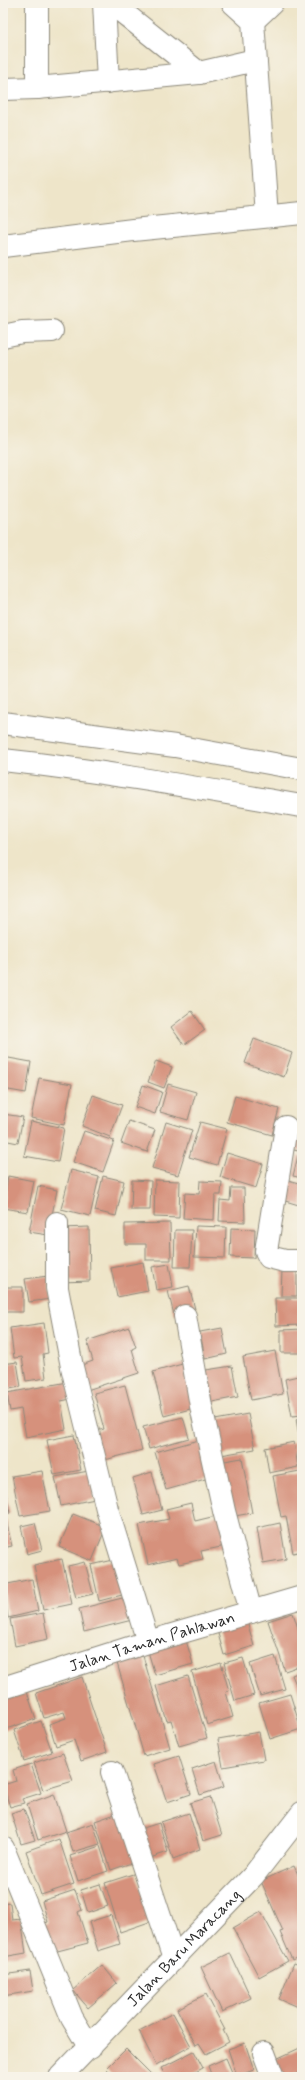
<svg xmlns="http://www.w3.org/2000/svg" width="305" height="2080" viewBox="0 0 305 2080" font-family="Mynerve,sans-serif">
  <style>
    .building { fill: #d6917c }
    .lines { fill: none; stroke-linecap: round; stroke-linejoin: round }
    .minor-casing { stroke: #8c887a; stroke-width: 24 }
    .major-casing { stroke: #8c887a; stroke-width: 24 }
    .highway-casing { stroke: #8c887a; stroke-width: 24 }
    .minor { stroke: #fff; stroke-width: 22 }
    .major { stroke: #fff; stroke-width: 22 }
    .highway { stroke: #fff; stroke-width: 22 }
    .labels { text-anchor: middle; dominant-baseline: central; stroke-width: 3.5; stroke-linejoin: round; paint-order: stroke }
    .street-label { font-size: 16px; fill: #2b2b2b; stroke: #f7f3e8 }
  </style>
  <rect width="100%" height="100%" fill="#f7f3e8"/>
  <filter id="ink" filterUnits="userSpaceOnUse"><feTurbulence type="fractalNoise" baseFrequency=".025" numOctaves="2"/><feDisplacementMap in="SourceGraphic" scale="8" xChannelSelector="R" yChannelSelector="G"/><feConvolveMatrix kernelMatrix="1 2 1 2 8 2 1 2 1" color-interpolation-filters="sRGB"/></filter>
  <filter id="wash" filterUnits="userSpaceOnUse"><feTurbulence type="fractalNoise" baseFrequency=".012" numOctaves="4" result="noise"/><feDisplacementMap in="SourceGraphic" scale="16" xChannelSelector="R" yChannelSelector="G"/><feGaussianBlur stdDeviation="0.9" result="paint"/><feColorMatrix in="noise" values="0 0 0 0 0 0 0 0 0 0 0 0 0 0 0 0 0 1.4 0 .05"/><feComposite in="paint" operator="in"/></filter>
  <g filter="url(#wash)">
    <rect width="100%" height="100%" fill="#eee5c9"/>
    <g id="blocks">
      <path class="building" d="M192,1011L205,1030L184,1045L171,1027Z
        M254,1039L292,1053L284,1077L245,1063Z
        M3,1057L31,1062L26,1093L3,1089Z
        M156,1061L172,1067L164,1088L148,1082Z
        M39,1078L72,1084L64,1125L31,1118Z
        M168,1084L196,1092L188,1120L160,1112Z
        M143,1085L162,1092L155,1114L135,1107Z
        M93,1095L122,1105L110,1137L82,1126Z
        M235,1096L279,1109L272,1135L227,1122Z
        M3,1114L23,1117L18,1143L3,1140Z
        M299,1120L302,1121V1152L290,1149Z
        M31,1121L64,1128L58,1162L24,1156Z
        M129,1121L155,1130L147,1152L121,1143Z
        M166,1122L192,1130L178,1175L152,1168Z
        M200,1122L227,1129L217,1165L189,1157Z
        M84,1131L114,1141L103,1172L73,1162Z
        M227,1153L263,1164L256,1188L220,1177Z
        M298,1156L302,1157V1178L293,1176Z
        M71,1170L99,1177L90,1216L61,1209Z
        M8,1176L34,1181L28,1212L3,1208Z
        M103,1176L124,1181L116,1216L95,1211Z
        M132,1180L151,1181L150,1210H131Z
        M155,1180L180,1181L179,1218L154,1217Z
        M288,1180L302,1184V1206L282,1200Z
        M200,1181L222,1182L221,1195H215L214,1220L183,1218L185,1193L199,1194Z
        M38,1186L57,1190L48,1235L29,1232Z
        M231,1188H244L245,1222L219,1221L220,1200L230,1201Z
        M170,1223L171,1260H146V1244H125V1224Z
        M196,1226L226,1227L225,1258L194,1257Z
        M89,1227L90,1281L61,1282L60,1228Z
        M231,1228L255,1229L254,1258L230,1257Z
        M175,1230H192L190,1267H174Z
        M143,1262L148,1291L117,1297L111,1268Z
        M169,1264L173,1287L156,1290L152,1267Z
        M282,1270H297V1296H281Z
        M48,1276L51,1299L29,1302L25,1279Z
        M189,1286L195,1309L174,1315L168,1291Z
        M3,1287H23V1312H3Z
        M275,1298H302V1325L276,1326Z
        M44,1323L48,1353L43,1354L46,1378L26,1381L22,1357L14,1358L10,1328Z
        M129,1327L136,1347L132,1349L139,1373L84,1391L76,1367L93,1361L87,1341Z
        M222,1328L227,1354L205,1359L200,1332Z
        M302,1329V1353H281V1330Z
        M275,1351L283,1394L251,1400L243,1357Z
        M17,1362L21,1387L3,1390V1364Z
        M186,1363L198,1407L164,1416L153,1372Z
        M232,1366L238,1397L212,1402L206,1370Z
        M302,1375V1415L292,1416L285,1379Z
        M68,1382L71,1399L61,1401L66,1429L26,1437L21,1409L10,1411L7,1393Z
        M125,1385L142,1450L101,1461L93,1432L104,1429L94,1393Z
        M248,1414L255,1449L221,1455L215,1420Z
        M183,1417L189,1438L149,1449L143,1427Z
        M302,1418V1448H301L296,1419Z
        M74,1435L81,1470L54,1475L47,1440Z
        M199,1440L209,1478L166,1490L155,1452Z
        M294,1442L298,1467L269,1473L265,1448Z
        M242,1458L252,1513L229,1517L219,1462Z
        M42,1471L50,1511L20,1516L12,1476Z
        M89,1471L95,1499L61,1506L55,1477Z
        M300,1471L302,1483V1551L293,1553L286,1516L281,1517L273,1476Z
        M152,1472L162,1510L143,1515L133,1478Z
        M3,1479L10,1513L3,1515Z
        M191,1503L195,1521L224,1514L231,1545L201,1551L203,1559L179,1564L177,1558L148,1565L139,1525L169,1519L166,1509Z
        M73,1514L106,1527L92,1561L59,1547Z
        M6,1520L12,1546L3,1548V1521Z
        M35,1523L42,1550L27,1554L21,1526Z
        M280,1523L286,1559L263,1563L257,1528Z
        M62,1559L72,1604L43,1610L34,1565Z
        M118,1559L126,1594L99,1601L91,1565Z
        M85,1562L93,1594L76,1598L68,1566Z
        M32,1579L38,1611L8,1618L3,1585Z
        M126,1597L132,1620L84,1632L79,1609Z
        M43,1613L48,1639L15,1646L10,1619Z
        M293,1613L302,1640V1665L285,1671L268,1621Z
        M247,1621L254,1646L224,1655L217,1630Z
        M185,1637L193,1664L155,1675L147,1648Z
        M143,1656L170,1748L144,1756L117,1663Z
        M275,1656L285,1689L260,1696L250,1664Z
        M243,1658L254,1695L235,1701L224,1663Z
        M221,1663L229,1691L226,1692L233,1717L207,1725L192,1672Z
        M302,1671V1699L292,1675Z
        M188,1676L207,1738L179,1746L171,1720L167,1721L156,1686Z
        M82,1677L107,1752L81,1761L74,1740L56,1746L49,1724L66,1718L64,1712L44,1718L36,1693Z
        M27,1692L36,1719L3,1730V1700Z
        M290,1694L301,1729L270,1739L259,1703Z
        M41,1721L52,1752L24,1761L14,1730Z
        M259,1732L264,1760L223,1767L218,1739Z
        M63,1753L73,1781L43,1790L34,1763Z
        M179,1756L191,1794L167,1802L154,1764Z
        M216,1761L224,1787L200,1795L192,1769Z
        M31,1764L41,1793L22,1799L24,1803L10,1807L3,1785L16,1781L13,1770Z
        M54,1794L66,1831L38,1840L27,1804Z
        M210,1797L222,1835L203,1841L190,1803Z
        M24,1809L35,1840L21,1844L11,1813Z
        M121,1812L137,1861L111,1870L95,1821Z
        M189,1813L200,1849L173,1859L161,1822Z
        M93,1823L100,1844L73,1852L66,1832Z
        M159,1823L168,1852L144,1860L134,1831Z
        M59,1839L74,1884L41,1895L26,1851Z
        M100,1846L108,1871L78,1881L70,1856Z
        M294,1866L302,1883V1955L292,1960L280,1932L283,1931L261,1881Z
        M136,1873L152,1921L120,1932L105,1883Z
        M100,1884L108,1906L88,1913L81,1890Z
        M75,1890L82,1910L78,1912L88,1943L50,1953L38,1925L48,1922L42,1901Z
        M10,1903L12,1920L21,1919L26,1953L3,1957V1904Z
        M261,1912L288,1961L259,1977L233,1928Z
        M111,1915L120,1944L98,1951L89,1922Z
        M230,1953L251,1998L222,2012L201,1967Z
        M294,1963L302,1966V2009L279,1999Z
        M102,1965L117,1983L88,2008L73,1990Z
        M30,1971L33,1991L3,1996V1975Z
        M206,1994L225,2030H223L229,2042L206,2054L199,2043L196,2045L177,2009Z
        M173,2013L191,2046L156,2065L139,2031Z
        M245,2043L254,2070L237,2076L228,2049Z
        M302,2047V2071L290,2077H282L274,2060Z
        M126,2049L154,2077H114L106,2069Z
        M194,2051L203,2068L186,2077H166L161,2068Z
        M226,2058L234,2077H212L208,2066Z"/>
    </g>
  </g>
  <g filter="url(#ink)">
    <use href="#blocks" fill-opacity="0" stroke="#8c887a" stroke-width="1"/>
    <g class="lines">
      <defs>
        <g id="minor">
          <path d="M104,3L108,82"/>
          <path d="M111,3L199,73"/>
          <path d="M233,3L253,21L267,216"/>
          <path d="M253,21L272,3"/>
          <path d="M37,88V3"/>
          <path d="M3,89L37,88L199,73L255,60"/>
          <path d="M3,246L133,230L302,213"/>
          <path d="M3,336L22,332L52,331"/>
          <path d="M286,1127L266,1251L269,1257L285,1261H302"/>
          <path d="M57,1223V1288L72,1367L107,1509L148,1642"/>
          <path d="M185,1316L201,1406L224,1511L251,1612"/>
          <path d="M112,1772L174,1959"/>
          <path d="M3,1848L72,2018L90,2048"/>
          <path d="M264,2053L273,2077"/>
          <path id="s1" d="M60,2077L253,1876L302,1813"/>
        </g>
        <g id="major">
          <path id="s2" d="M3,1688L148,1642L302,1597"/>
        </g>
        <path id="highway" d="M3,723L175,746L302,769
          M3,760C103,771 203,789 302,806"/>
      </defs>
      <use href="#minor" class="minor-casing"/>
      <use href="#major" class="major-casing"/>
      <use href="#highway" class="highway-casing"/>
      <use href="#minor" class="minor"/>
      <use href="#major" class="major"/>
      <use href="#highway" class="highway"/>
    </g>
  </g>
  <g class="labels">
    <g class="street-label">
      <text stroke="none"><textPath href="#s2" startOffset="156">Jalan Taman Pahlawan</textPath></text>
      <text stroke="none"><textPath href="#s1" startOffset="179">Jalan Baru Maracang</textPath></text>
    </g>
  </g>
  <rect width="305" height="2080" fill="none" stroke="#f7f3e8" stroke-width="16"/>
</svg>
